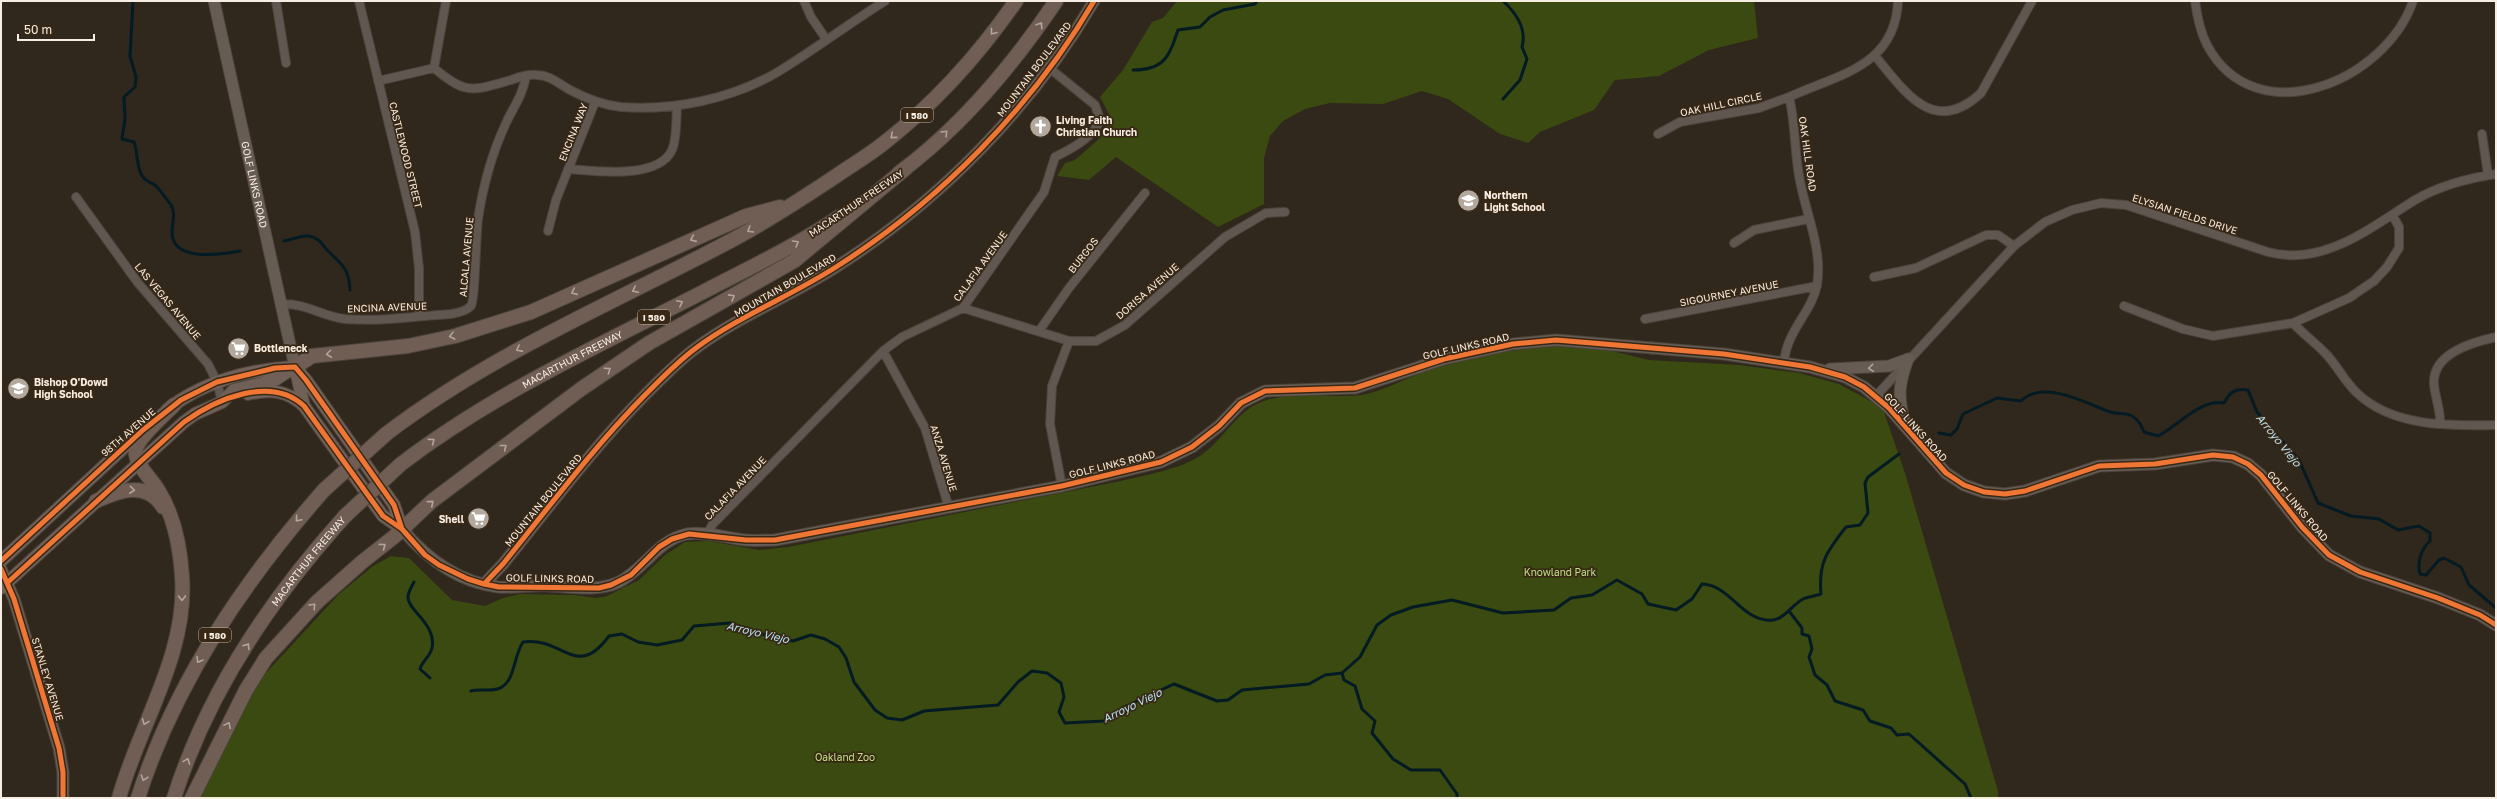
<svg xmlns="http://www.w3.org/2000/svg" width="2497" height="799" viewBox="0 0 2497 799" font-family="'Golos Text',sans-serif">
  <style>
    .green { fill: #3a4a10 }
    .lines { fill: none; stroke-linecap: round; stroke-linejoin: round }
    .stream { stroke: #041b23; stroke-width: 3 }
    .street-casing { stroke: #4c443c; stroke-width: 10 }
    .secondary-casing { stroke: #4c443c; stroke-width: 13 }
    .primary-casing { stroke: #4c443c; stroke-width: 14 }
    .highway-casing { stroke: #4c443c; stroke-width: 16 }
    .street { stroke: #5f5750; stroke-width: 8 }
    .secondary { stroke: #675c54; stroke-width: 11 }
    .primary { stroke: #706058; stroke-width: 12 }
    .highway { stroke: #705d54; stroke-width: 14 }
    .highway-bridge-casing { stroke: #4c443c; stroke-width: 16; stroke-linecap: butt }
    .highway-bridge { stroke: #705d54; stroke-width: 14 }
    .cycleway-casing { stroke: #382815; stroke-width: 8 }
    .cycleway { stroke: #f07635; stroke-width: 5 }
    .oneway { stroke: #b4a59b }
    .oneway2 { stroke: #b0a49b }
    .labels { text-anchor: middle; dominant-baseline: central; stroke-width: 3.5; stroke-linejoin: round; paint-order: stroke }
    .shield { fill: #382815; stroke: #beb2a4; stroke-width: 1 }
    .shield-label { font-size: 9px; font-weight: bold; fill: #f8ede2 }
    .street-label { font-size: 10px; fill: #f8ede2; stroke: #382815 }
    .poi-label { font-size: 10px; font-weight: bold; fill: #f8ede2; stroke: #382815; text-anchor: start }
    .park-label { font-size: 10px; fill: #bee082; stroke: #382815 }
    .water-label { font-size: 11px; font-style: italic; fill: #b7e1f4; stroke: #382815 }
  </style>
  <rect width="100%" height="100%" fill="#30271d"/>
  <path class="green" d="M1177,1H1754L1758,38L1709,50L1659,76L1615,80L1594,110L1540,132L1528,143L1500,134L1448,99L1422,91L1383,104L1330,103L1305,109L1283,121L1270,136L1264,158V204L1218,227L1116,157L1089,180L1057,176L1065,163L1075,160L1100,138L1108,124L1110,116L1100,97L1123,70L1152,22L1163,18Z
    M1557,346L1608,350L1649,360L1739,365L1799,373L1839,384L1872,402L1884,412L1905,473L1998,791V798H200L240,714L266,673L339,594L373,566L391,556L409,558L452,600L485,606L503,598L520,594L574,595L596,598L607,596L639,580L665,555L685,542L709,541L759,550L788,547L1121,481C1145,475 1184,469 1204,453C1224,438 1236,413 1259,403C1291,389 1328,399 1361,395C1381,392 1402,380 1421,373C1464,358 1512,349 1557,346Z"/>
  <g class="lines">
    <path class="stream" d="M133,1L130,56L136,77L135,87L124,97L125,119L122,139L134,142C138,153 136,168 143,177C146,182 152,182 156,186C158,188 169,202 171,205C176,214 172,222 172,232C172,263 222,254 240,251
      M1133,70C1164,70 1169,57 1178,30L1200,27L1210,17L1223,10L1255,4L1257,1
      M1503,99L1520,80L1527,59L1522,47C1527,29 1516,13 1503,1
      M284,241C290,240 302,235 308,236C318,237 321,243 327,250C341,264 349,267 350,290
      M1939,433L1951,435L1957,429L1963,414L1997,398L2021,401C2043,379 2086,403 2110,412C2119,415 2128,411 2136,419C2140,422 2142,428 2144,432L2158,436C2179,425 2200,399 2224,403C2230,392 2235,388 2248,390L2257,412L2299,460L2318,503L2351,516L2379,519L2398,530L2419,526L2430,533V541C2421,549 2417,562 2420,574L2426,575L2439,560L2444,558L2461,567L2469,585L2496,608
      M414,582C412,586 408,592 408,597C407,610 437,624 432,648C430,657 422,661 420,669L430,678
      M1789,611L1802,628V634L1809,636L1812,649L1809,657L1815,675L1827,685L1835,701L1863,710L1870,721L1891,728L1897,735L1909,734L1965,784L1971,798
      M1342,673L1344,680L1355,686L1362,709L1375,721L1372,733L1393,759L1411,770H1440L1457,794V798
      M471,691C480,688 494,693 502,687C515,679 514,655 523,642C563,636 576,681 609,636L622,634L638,642L657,645L682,640L694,626L730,623L774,638L793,641L811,635L825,639L839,647L846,658L854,682L875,710L887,718L902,720L924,711L998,705L1018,682L1032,671L1047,673L1061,683L1064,697L1059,712L1065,723L1104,721L1122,708L1174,684L1217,701L1228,700L1242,690L1309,684L1325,675L1342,673L1360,657L1377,625L1391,615L1413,607L1452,600L1503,613L1554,610L1571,598L1592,595L1617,580L1642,594L1648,604L1676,610L1692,599L1702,584C1729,585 1740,617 1766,620C1783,623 1790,606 1803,599C1808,597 1815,596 1821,594C1818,563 1827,551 1846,527L1860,525L1868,513L1865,483L1868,477L1899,454"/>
    <defs>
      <path id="street" d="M276,1L286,63
        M359,1L415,232L419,268V316
        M804,1L811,17L826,39
        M2195,1C2197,16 2200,31 2207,45C2256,136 2386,81 2413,1
        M1876,57C1905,92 1934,137 1981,93L2032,1
        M434,68C466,95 472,91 511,80C519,77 528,74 537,75C550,75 559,84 570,90C587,99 602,105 621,107C673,111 731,99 776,73C813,51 848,24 885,1
        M434,68L446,1
        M378,81L434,68
        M1658,134L1680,122L1759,108L1789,97
        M2482,134L2488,175
        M568,169C595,171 658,180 672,150C677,139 676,119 677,107
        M76,197L138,283L208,364L217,382L222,402
        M548,231L556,200L595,102
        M1734,243L1754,230L1808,219
        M1874,277L1916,268L1986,235H1998L2014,246
        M280,304C308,303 320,316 345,319C379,322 417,316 451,314C458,313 466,311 471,306C475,301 476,232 478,219C483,186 492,153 506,123C515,104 522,97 526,76
        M2124,306L2183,329L2213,336L2293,323L2349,298L2374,281L2387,267L2399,248V227L2393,216
        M963,308L1069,341H1096L1125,325L1225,237L1266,213L1285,212
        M1645,319L1817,286
        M2293,323C2304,335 2316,343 2327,355C2338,367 2345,382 2357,393C2392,427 2450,426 2496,425
        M1039,331L1069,288L1145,193
        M883,351L925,428L949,508
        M1784,362C1787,330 1812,312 1817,285C1823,250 1806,214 1800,181C1794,153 1796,124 1789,97C1839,74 1895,67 1898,1
        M1876,396L2014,246L2045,222L2072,210L2101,203L2126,205L2268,252C2324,267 2371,227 2415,200C2439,186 2469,178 2496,174
        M2440,424C2441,410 2435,398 2434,384C2432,353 2473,342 2496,337
        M1062,486L1050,424L1052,386L1069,341
        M707,535L712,525L883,351L902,337L963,308L1044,192L1055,157C1071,149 1095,137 1100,119L1095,105L1048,67"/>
      <g id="secondary">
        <path id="s1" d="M214,1L295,367"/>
        <path d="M1830,369L1889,366L1908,359"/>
        <path d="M1905,424C1898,397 1898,386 1908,359"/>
        <path d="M402,529C427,559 458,582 498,587C515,588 533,585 550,586C573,587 597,592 619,582C645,569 657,540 687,534C705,531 727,538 745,540C755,541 765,540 775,540L1062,486L1161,462L1192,447L1219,426L1241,403L1265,391L1355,388L1444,359L1513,344L1556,340L1724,354L1810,367L1845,377L1864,387L1889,408L1946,473L1964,485L1984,492L2005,494L2025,491L2099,466L2155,464L2213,455L2233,457L2248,464L2261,475L2302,527L2329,555L2360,572L2438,598L2480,615L2496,625"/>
        <path d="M1,569L14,599L59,748L63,772V798"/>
        <path d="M484,584L503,564C549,507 593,448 644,396C661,379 677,362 696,348C739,316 791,296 836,267C940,201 1032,107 1094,1"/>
      </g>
      <path id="primary" d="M295,367L304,406L383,516L402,529
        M296,368L306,380L394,505L402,529
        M248,394C270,389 287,390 304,406
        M167,410C201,382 251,369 294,367
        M1,561L144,429
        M1,588L184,422L195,414L222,402L234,390L275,380L295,367"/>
      <g id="highway">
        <path d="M899,173C961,127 1013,65 1056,1"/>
        <path d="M295,367L312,356L408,346L455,336L531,312L746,216L780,207"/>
        <path d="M386,434C492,353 616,302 734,239C769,220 803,198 836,176C852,165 869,155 884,143C934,104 980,53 1016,1"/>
        <path id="s2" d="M401,464C494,393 600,345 703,292C749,268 796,246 839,217"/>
        <path d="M96,501C119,491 146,480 163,507"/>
        <path d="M119,798C139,725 188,654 182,576C180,546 174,515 158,490C151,478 133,463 136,448C140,436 165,414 174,405"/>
        <path d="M138,798C175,682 244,581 324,490"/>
        <path id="s3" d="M174,798C207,693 272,597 345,516"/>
        <path d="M192,798L246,690L266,658L317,602L362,562L395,536L432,501L581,389L649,343L794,261L906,168"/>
      </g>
    </defs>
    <use href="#street" class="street-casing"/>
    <use href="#secondary" class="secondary-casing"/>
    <use href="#primary" class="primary-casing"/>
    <use href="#highway" class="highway-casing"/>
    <use href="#street" class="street"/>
    <use href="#secondary" class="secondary"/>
    <use href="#primary" class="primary"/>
    <use href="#highway" class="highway"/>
    <defs>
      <path id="highway-bridge" d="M324,490L386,434
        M345,516L401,464"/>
    </defs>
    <use href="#highway-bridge" class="highway-bridge-casing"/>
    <use href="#highway-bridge" class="highway-bridge"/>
    <defs>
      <path id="cycleway" d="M1,561L143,430L181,400L217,382L275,368L295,367L306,380L394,505L402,529
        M1,569L14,599L59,748L63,772V798
        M7,583L184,422C216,399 271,375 304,406L383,516L402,529L425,555L439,565L468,579L484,584L499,587L599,588L611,585L631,575L659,547L672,539L689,534L746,540H775L1062,486L1161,462L1192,447L1219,426L1241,403L1265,391L1355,388L1444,359L1513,344L1556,340L1724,354L1810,367L1845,377L1864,387L1889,408L1946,473L1964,485L1984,492L2005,494L2025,491L2099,466L2155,464L2213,455L2233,457L2248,464L2261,475L2302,527L2329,555L2360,572L2438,598L2480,615L2496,625
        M484,584L503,564C549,507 593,448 644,396C661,379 677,362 696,348C739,316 791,296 836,267C940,201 1032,107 1094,1"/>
    </defs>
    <use href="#cycleway" class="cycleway-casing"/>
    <use href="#cycleway" class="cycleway"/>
  </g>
  <defs><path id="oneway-chevron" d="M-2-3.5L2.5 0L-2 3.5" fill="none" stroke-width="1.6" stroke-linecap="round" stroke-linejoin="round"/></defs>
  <g class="oneway">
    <use href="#oneway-chevron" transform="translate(1040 25) rotate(-56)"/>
    <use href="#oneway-chevron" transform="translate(993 32) rotate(128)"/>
    <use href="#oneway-chevron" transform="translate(945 133) rotate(-45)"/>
    <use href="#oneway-chevron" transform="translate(893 136) rotate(139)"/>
    <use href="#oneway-chevron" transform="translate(750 230) rotate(149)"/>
    <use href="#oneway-chevron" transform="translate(693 239) rotate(156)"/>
    <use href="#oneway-chevron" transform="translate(796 243) rotate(-31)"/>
    <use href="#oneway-chevron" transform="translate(635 290) rotate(153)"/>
    <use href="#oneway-chevron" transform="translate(574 292) rotate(156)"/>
    <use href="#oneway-chevron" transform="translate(732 297) rotate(-29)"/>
    <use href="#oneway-chevron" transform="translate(680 303) rotate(-27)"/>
    <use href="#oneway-chevron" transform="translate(452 336) rotate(166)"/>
    <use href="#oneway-chevron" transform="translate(519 349) rotate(152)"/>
    <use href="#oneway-chevron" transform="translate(329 354) rotate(173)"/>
    <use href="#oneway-chevron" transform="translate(608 370) rotate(-34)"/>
    <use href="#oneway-chevron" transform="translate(432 441) rotate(-37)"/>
    <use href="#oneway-chevron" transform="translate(504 447) rotate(-38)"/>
    <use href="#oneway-chevron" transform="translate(132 490) rotate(6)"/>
    <use href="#oneway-chevron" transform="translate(431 503) rotate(-40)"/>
    <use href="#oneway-chevron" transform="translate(298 519) rotate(131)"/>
    <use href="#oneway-chevron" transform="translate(383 546) rotate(-37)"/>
    <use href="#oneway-chevron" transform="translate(182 598) rotate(89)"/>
    <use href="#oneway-chevron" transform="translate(313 606) rotate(-47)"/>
    <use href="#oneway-chevron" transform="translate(247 646) rotate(-58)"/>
    <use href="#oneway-chevron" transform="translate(199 660) rotate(121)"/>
    <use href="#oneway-chevron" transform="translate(145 722) rotate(112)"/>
    <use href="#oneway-chevron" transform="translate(228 725) rotate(-62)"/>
    <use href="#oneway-chevron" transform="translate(187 761) rotate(-69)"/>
    <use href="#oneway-chevron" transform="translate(144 778) rotate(109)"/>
  </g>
  <use class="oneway2" href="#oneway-chevron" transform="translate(1871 368) rotate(175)"/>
  <defs>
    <symbol id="church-disc" viewBox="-11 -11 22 22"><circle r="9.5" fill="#b2a89d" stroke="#382815"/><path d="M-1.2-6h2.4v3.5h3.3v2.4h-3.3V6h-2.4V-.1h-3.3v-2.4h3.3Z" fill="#fff"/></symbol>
    <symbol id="school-disc" viewBox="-11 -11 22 22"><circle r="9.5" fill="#b2a89d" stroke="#382815"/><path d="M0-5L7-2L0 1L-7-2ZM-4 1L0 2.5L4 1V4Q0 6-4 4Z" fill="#fff"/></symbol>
    <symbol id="supermarket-disc" viewBox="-11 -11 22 22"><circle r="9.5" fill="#b2a89d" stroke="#382815"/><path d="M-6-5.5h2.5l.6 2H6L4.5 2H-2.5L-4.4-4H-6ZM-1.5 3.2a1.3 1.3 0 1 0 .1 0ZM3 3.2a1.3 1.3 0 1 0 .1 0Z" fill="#fff"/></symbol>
  </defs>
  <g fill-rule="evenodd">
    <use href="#church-disc" x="1028" y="114" width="25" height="25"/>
    <use href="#school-disc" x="1456" y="188" width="25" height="25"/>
    <use href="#supermarket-disc" x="226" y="336" width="25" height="25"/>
    <use href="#school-disc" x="6" y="376" width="25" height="25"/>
    <use href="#supermarket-disc" x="466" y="506" width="25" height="25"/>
  </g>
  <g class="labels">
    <g class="shield">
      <rect x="901" y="108" width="32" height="14" rx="3"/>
      <rect x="638" y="310" width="32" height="14" rx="3"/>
      <rect x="199" y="628" width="32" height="14" rx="3"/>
    </g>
    <g class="shield-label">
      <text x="917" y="115">I 580</text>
      <text x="654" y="317">I 580</text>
      <text x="215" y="635">I 580</text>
    </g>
    <g class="street-label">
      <text transform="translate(1034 69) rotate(-53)">MOUNTAIN BOULEVARD</text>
      <text transform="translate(1721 104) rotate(-12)">OAK HILL CIRCLE</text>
      <text transform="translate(573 132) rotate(-68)">ENCINA WAY</text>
      <text transform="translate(1808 154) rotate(82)">OAK HILL ROAD</text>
      <text transform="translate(406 155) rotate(76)">CASTLEWOOD STREET</text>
      <text stroke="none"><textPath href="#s1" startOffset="188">GOLF LINKS ROAD</textPath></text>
      <text transform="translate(856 203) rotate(-34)">MACARTHUR FREEWAY</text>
      <text transform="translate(2185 214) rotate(18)">ELYSIAN FIELDS DRIVE</text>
      <text transform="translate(1083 255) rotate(-52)">BURGOS</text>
      <text transform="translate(466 257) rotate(-85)">ALCALA AVENUE</text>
      <text transform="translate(980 266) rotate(-54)">CALAFIA AVENUE</text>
      <text transform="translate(785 285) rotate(-30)">MOUNTAIN BOULEVARD</text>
      <text transform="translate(1147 291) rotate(-41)">DORISA AVENUE</text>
      <text transform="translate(1729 293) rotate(-11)">SIGOURNEY AVENUE</text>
      <text transform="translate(168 301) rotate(50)">LAS VEGAS AVENUE</text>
      <text transform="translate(387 307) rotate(-2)">ENCINA AVENUE</text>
      <text transform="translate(1466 346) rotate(-13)">GOLF LINKS ROAD</text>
      <text stroke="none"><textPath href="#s2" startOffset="201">MACARTHUR FREEWAY</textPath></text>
      <text transform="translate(1916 427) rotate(48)">GOLF LINKS ROAD</text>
      <text transform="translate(128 432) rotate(-41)">98TH AVENUE</text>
      <text transform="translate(944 458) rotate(73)">ANZA AVENUE</text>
      <text transform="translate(1112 464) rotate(-14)">GOLF LINKS ROAD</text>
      <text transform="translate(735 488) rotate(-46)">CALAFIA AVENUE</text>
      <text transform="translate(543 500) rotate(-51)">MOUNTAIN BOULEVARD</text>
      <text transform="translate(2298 506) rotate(50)">GOLF LINKS ROAD</text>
      <text stroke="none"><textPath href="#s3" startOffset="274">MACARTHUR FREEWAY</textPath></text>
      <text transform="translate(550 578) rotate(1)">GOLF LINKS ROAD</text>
      <text transform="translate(48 679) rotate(73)">STANLEY AVENUE</text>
    </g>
    <g class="poi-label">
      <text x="1056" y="120">Living Faith<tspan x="1056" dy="12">Christian Church</tspan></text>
      <text x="1484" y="195">Northern<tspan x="1484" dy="12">Light School</tspan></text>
      <text x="254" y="348">Bottleneck</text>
      <text x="34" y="382">Bishop O'Dowd<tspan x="34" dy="12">High School</tspan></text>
      <text x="464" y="519" text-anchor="end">Shell</text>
    </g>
    <g class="park-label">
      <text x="1560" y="572">Knowland Park</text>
      <text x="845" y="757">Oakland Zoo</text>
    </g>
    <g class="water-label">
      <text transform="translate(2279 440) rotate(51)">Arroyo Viejo</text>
      <text transform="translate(758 632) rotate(13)">Arroyo Viejo</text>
      <text transform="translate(1132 705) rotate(-26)">Arroyo Viejo</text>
    </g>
  </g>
  <rect width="2497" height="799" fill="none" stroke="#f8ede2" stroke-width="4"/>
  <path d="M18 34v6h76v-6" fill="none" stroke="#f8ede2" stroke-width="2"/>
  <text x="24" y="34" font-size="12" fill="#f8ede2" stroke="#382815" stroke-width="3" paint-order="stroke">50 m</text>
</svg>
